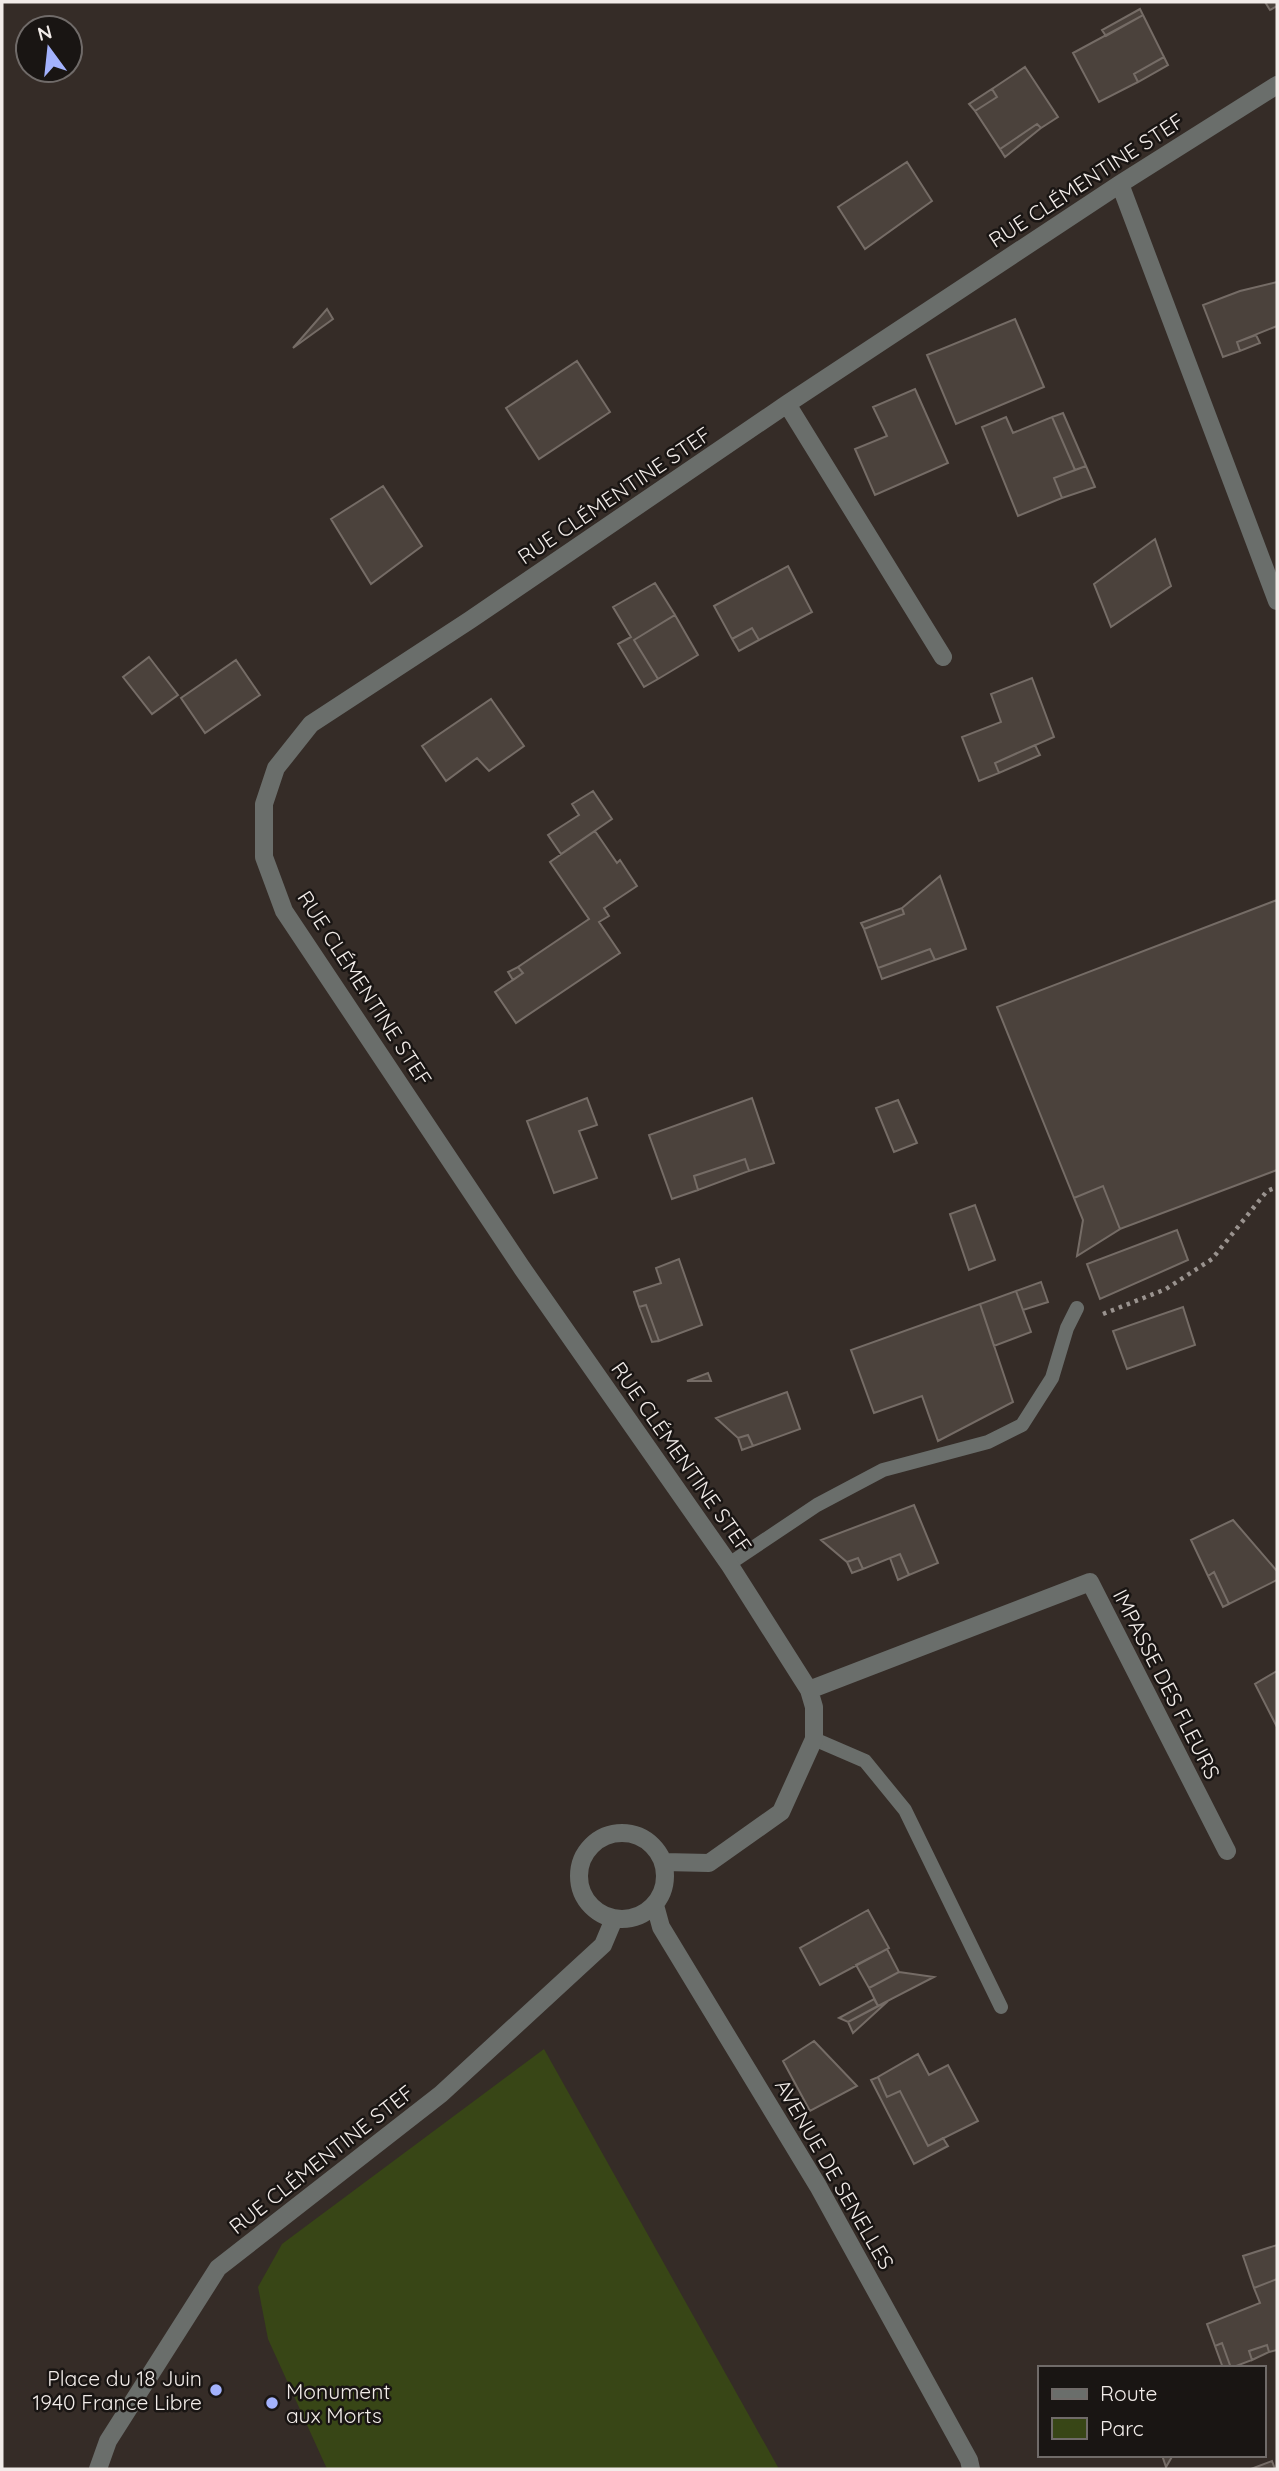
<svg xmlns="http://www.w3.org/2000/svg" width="1279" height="2471" viewBox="0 0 1279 2471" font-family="Quicksand,sans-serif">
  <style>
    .green { fill: #384616 }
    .building { fill: #4b423c; stroke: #756c66; stroke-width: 2 }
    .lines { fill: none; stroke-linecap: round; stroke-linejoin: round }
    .path { stroke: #9a938f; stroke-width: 4.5; stroke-dasharray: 3.5 5; stroke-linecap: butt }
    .service { stroke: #6a6e6b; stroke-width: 14 }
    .minor { stroke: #6a6e6b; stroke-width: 18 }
    .poi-dot { fill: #a3b2fd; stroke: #191513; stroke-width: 2.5 }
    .labels { text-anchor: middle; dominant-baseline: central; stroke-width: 5; stroke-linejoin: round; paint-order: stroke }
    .street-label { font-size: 21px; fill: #f2ece9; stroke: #191513 }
    .poi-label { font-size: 21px; fill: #f2ece9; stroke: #191513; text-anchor: end }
  </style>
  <rect width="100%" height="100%" fill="#352c27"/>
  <path class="green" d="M544,2049L779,2469H327L268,2339L258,2287L282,2244Z"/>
  <path class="building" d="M1265,2H1277V6L1270,10Z
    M1140,9L1143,15L1106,36L1102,30Z
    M1143,15L1164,57L1134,74L1138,82L1099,102L1073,53Z
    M1164,57L1168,65L1138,82L1134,74Z
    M1025,67L1058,117L1041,128L1037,124L1000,149L975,111L997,97L992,89Z
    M992,89L997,97L975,111L969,104Z
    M1037,124L1041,128L1005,157L1000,149Z
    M907,162L932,201L865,249L838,207Z
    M1277,282V326L1237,342L1240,351L1223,357L1203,305L1240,291Z
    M327,309L333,319L293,348Z
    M1015,319L1044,387L956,424L927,355Z
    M1256,335L1260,343L1240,351L1237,342Z
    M577,361L610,412L539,459L506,408Z
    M915,389L948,463L875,495L855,449L887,436L873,407Z
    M1063,413L1086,466L1075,470L1052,417Z
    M1006,417L1013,433L1052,417L1075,470L1054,478L1062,498L1018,516L982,427Z
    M1086,466L1095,487L1062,498L1054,478Z
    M383,486L422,546L371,584L331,519Z
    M1155,539L1171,586L1111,627L1094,584Z
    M788,566L812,612L759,640L752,628L732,639L714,606Z
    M655,583L675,615L634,640L658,679L644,687L618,644L631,637L613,607Z
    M675,615L698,655L658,679L634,640Z
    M752,628L759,640L739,651L732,639Z
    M149,657L178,695L152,714L123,677Z
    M236,660L260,695L205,733L181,698Z
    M1032,678L1054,737L995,763L999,773L979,781L962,737L1001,722L991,694Z
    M491,699L524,746L489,771L477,758L446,781L422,746Z
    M1035,745L1040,755L999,773L995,763Z
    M593,791L612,819L561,854L548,835L579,815L572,804Z
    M595,831L617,863L620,860L637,886L604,908L609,916L599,922L620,953L516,1023L495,992L523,973L518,967L589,919L550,862Z
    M940,876L966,949L935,960L930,949L878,968L864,929L904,914L902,908Z
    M1277,900V1170L1120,1229L1103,1186L1074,1198L997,1007Z
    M902,908L904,914L864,929L861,923Z
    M930,949L935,960L882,979L878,968Z
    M518,967L523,973L513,980L508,972Z
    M587,1098L597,1125L579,1131L597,1178L554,1193L527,1121Z
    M752,1098L774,1163L749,1171L745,1159L694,1176L698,1190L672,1199L649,1135Z
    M898,1100L917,1143L894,1152L876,1108Z
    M745,1159L749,1171L698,1190L694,1176Z
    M1103,1186L1120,1229L1077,1256L1083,1220L1074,1198Z
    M975,1205L995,1260L969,1270L950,1214Z
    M1177,1230L1188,1260L1100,1299L1087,1264Z
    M679,1259L702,1325L659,1341L646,1305L639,1307L634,1292L661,1283L656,1268Z
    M1041,1282L1048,1302L1023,1310L1016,1291Z
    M1016,1291L1031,1332L994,1346L980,1304Z
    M980,1304L1013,1402L938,1441L922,1396L874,1413L851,1350Z
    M646,1305L659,1341L652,1342L639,1307Z
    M1183,1307L1195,1345L1127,1369L1113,1331Z
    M708,1373L711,1381H687Z
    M787,1392L800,1429L753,1446L748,1435L738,1438L716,1418Z
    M748,1435L753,1446L742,1450L738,1438Z
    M914,1505L938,1563L909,1575L900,1554L863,1569L858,1558L847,1562L821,1540Z
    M1233,1520L1277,1571V1580L1229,1604L1214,1572L1208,1576L1191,1540Z
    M900,1554L909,1575L898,1580L890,1558Z
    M858,1558L863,1569L852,1573L847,1562Z
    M1214,1572L1229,1604L1223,1607L1208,1576Z
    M1277,1671V1727L1255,1684Z
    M868,1910L889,1948L820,1985L800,1948Z
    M887,1949L899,1972L869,1988L856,1965Z
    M899,1972L934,1977L878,2006L869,1988Z
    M874,1999L878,2006L848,2022L839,2018Z
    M888,2001L853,2033L848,2022Z
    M814,2041L857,2086L810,2111L783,2061Z
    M918,2054L929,2075L948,2065L978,2121L928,2146L900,2091L887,2097L878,2077Z
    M878,2077L887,2097L900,2091L928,2146L943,2138L948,2146L914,2164L871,2080Z
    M1277,2245V2279L1254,2288L1243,2256Z
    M1277,2279V2350L1269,2352L1267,2345L1249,2351L1252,2360L1231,2368L1222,2343L1215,2346L1207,2324L1260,2303L1254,2288Z
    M1222,2343L1231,2368H1223L1215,2346Z
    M1267,2345L1269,2352L1252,2360L1249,2351Z
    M1162,2455H1173L1166,2467Z
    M1272,2461L1275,2469H1251Z"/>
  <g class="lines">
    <path class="path" d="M1103,1314L1166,1289L1212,1259L1267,1191L1277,1187"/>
    <path class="service" d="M729,1564L817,1505L883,1470L988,1442L1022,1425L1052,1378L1067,1328L1077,1308
      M814,1739L865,1761L905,1810L1001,2007"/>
    <path class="minor" d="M1120,184L1277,601
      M787,404L943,657
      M809,1690L1090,1582L1227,1851
      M579 1876a43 43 0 1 1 86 0a43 43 0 1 1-86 0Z
      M664,1862L709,1863L781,1812L814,1739V1707L809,1690L729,1564L522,1268L284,911L264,857V804L276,768L311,724L470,620L787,404L1120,184L1277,85
      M655,1905L661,1927L818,2186L969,2460L971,2469
      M98,2469L108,2441L218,2268L441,2094L603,1945L614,1919"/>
  </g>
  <g class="poi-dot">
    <circle cx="216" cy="2390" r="7"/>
    <circle cx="272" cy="2403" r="7"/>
  </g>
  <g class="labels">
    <g class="street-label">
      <text transform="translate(1086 180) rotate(-33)">RUE CLÉMENTINE STEF</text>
      <text transform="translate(614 495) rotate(-34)">RUE CLÉMENTINE STEF</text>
      <text transform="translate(365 988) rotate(57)">RUE CLÉMENTINE STEF</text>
      <text transform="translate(682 1457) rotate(55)">RUE CLÉMENTINE STEF</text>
      <text transform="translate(1167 1684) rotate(63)">IMPASSE DES FLEURS</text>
      <text transform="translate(321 2159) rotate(-38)">RUE CLÉMENTINE STEF</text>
      <text transform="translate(835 2174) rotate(60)">AVENUE DE SENELLES</text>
    </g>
    <g class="poi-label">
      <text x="202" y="2378">Place du 18 Juin<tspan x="202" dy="24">1940 France Libre</tspan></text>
      <text x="286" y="2391" text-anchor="start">Monument<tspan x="286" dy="24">aux Morts</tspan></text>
    </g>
  </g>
  <rect width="1279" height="2471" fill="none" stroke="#f2ece9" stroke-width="7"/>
  <rect x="1038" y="2366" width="228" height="91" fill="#191513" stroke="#706b69" stroke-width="2"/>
  <rect x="1052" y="2389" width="35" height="10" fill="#6a6e6b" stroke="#706b69" stroke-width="2"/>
  <text x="1100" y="2401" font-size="21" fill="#f2ece9">Route</text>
  <rect x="1052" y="2418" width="35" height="21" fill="#384616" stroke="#706b69" stroke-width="2"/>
  <text x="1100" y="2436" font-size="21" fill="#f2ece9">Parc</text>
  <g transform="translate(49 49) rotate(345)"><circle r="33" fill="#191513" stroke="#706b69" stroke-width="2"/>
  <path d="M0-5L12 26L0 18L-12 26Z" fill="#a3b2fd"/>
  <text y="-10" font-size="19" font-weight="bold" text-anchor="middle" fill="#f2ece9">N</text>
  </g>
</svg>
